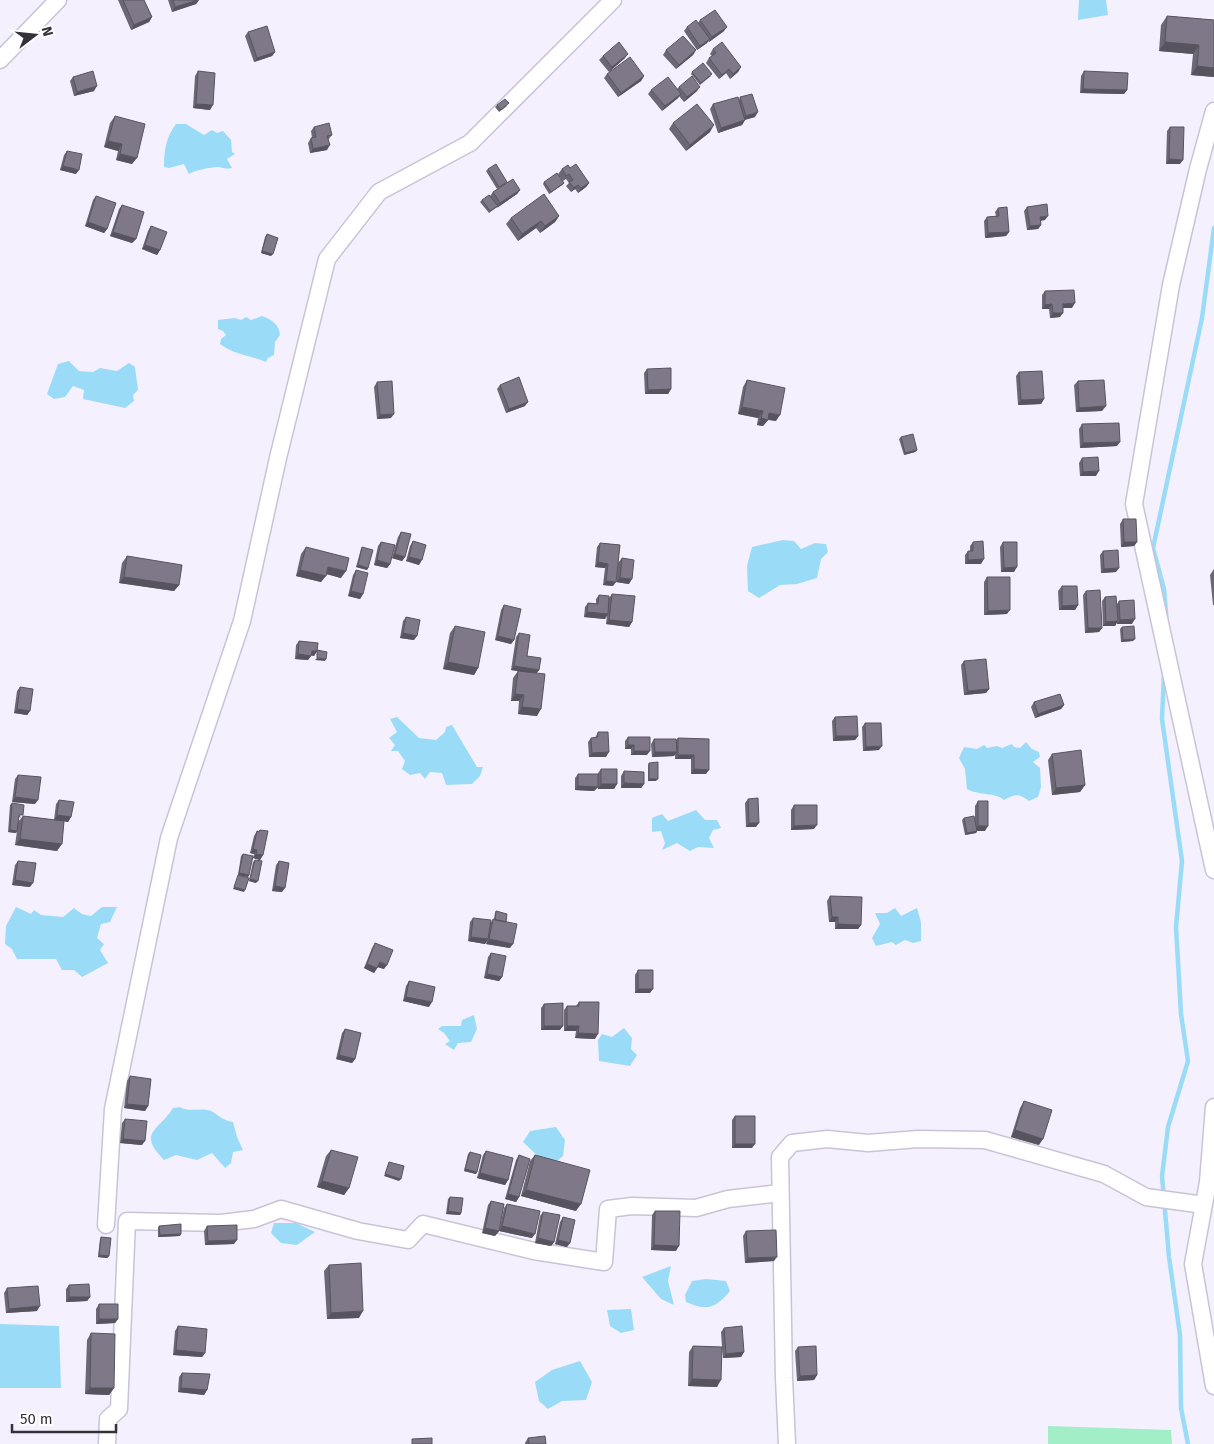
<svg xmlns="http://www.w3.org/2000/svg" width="1214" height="1444" viewBox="0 0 1214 1444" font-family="'Fira Sans',sans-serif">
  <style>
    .green { fill: #a2efc7 }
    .water { fill: #9adcf8 }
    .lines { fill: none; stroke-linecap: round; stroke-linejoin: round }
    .stream { stroke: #9adcf8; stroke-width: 4.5 }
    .minor-casing { stroke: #cac3d5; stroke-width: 19 }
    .minor { stroke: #fff; stroke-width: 16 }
    .wall { fill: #6c6775 }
    .shaded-wall { fill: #58545f }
    .building { fill: #7e7888; stroke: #58545f }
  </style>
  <rect width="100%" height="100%" fill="#f5f0fe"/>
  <path class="green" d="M1048,1426L1171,1430L1172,1444H1048Z"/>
  <path class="water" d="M1079,0H1106L1108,15L1078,20Z
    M176,124H186L204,135L212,130L217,133L223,131L231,140L232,152L235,154L227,159L232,168C225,170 223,167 216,167C208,168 196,170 189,174L184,164L169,168L164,167C164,151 166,137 176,124Z
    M262,316C272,320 279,324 280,335L275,342L274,355L268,358L266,362C249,355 235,355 220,344L221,339L226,335L223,331L218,329V320L235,318L241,320L246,317L251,320Z
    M69,361L79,371L93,372L100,368L117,371L129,363L135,367L138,390L133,395L134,401L125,408L83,399L84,390L73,386L65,397L54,399L47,394L58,364Z
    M783,540L794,541L801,549L815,543L826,544L828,552L821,559L817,578L797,584L780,585L759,598L748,591L747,566L752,547Z
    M397,717L419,738L436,740L445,732L446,727L452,725L477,767H483L480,776L472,784L446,785L442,773L430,772L425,779L420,773L410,775L402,769L405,761L398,751H391L395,745L389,738L397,732L390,719Z
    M1026,742L1032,749L1039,752L1040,757L1033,762L1040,768L1041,787L1038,797L1029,801C1019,793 1015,794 1004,800C995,792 980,796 967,789L965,769L959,758L964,747L977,749L984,745L987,748L997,746L1002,748L1012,744L1014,747L1020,748Z
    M696,810L705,820H717L721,828L713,830L709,838L714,848L698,847L690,851L677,843L662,850L665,843L661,831L652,832V818L662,814L668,821Z
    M16,907L31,914L34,910L41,915L63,917L74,908L82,914L91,916L102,907H117L110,922L101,924L97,938L104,944L100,950L108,963L82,977L74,970H62L56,959H17L12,949L5,944L6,926Z
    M895,908L901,916L917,908L921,922V941L913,943L905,940L896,945L892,942L876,946L872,938L880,924L875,913H887Z
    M474,1015L477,1029L471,1042L458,1043L454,1050L445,1044L450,1041L444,1033L438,1029L442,1026H461L462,1020Z
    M624,1028L632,1038L631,1049L637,1055L630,1066L599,1061L598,1040L602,1034L612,1037Z
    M180,1107C189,1113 202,1107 211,1111C220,1116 222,1120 233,1122L237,1137L243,1150L233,1152L231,1163L225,1168L212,1153L197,1160L176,1155L164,1160C137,1132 158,1132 173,1108Z
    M556,1127L565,1140L563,1156L556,1162L540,1158L523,1142L530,1131Z
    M274,1223H296L315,1232L297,1245L281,1243L271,1233Z
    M671,1266L668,1281L674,1305L661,1299L642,1277Z
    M706,1279L726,1281L730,1291C715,1309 707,1311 686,1302L685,1295L692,1281Z
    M631,1309L634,1330L621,1333L610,1326L607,1310Z
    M0,1324L59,1326L61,1388H0Z
    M580,1361L592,1382L586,1400L562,1401L548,1409L539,1401L535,1382L552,1370Z"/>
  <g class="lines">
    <path class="stream" d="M1167,625L1164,589L1153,548L1202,318L1214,228
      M1164,675L1162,719L1182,861L1176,927L1181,1014L1188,1061L1168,1127L1162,1176L1169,1257L1180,1335L1181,1408L1188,1444"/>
    <defs>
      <path id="minor" d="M0,60L58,0
        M1214,111L1198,169L1171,285L1134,504L1214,870
        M1214,1107L1208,1182L1193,1264L1214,1386
        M106,1225L113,1109L169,838L242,621L278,458L327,259L379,192L470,143L613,0
        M107,1444L108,1419L119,1409L127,1221L221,1223L254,1219L281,1209L358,1231L408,1240L423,1224L534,1251L604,1262L608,1209L632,1206L696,1208L728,1199L780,1193
        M787,1444L784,1378L780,1157L792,1143L827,1139L868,1143L918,1139L985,1140L1104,1174L1146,1197L1204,1205"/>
    </defs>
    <use href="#minor" class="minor-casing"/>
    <use href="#minor" class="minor"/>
  </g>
  <path class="wall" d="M118,0H144L152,17L149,22L131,30Z
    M168,0H199L196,4L172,12Z
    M1167,16L1214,20V77L1191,75L1193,54L1159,51L1161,25Z
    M700,20L724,31L709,42L708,41L707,43L697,50L684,31L687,27L698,23Z
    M248,32L275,52L272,56L254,62L245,36Z
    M713,49L741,67L738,72L730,79L726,73L719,79L706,63L709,58L712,56L710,54Z
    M666,50H696L693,55L676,69L663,55Z
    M603,56L625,58L609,72L599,60Z
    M198,71L210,110L193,108L195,76Z
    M1084,71L1127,90L1124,94L1080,93L1081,76Z
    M692,72L711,76L700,85L691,74Z
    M607,74L644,76L641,81L618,97L604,78Z
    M73,77L94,91L74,96L70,81Z
    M679,87L697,91L684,102L679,96L678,98L662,111L648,94L651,90L677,89Z
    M740,97L755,117L745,120L742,125L718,133L710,109L713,104L739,100Z
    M497,105L507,106L499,112L495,107Z
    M115,116L132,164L116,160L118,151L104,147L110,123Z
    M673,123L710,132L686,151L669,129Z
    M314,127L332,135L328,140L327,150L310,153L308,143L311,138H312L311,131Z
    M1170,127L1180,164H1166L1167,131Z
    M67,151L76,174L60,170L64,155Z
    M570,168L589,183L586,187L578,193L575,189L571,192L566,186L569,183L566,179L563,181L558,174L562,169Z
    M488,169L505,184L497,189L486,171Z
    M544,182L564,183L562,185L549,194L543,184Z
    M520,190L517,194L497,207L489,213L480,202L482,200L490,196L493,192Z
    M96,196L107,229L104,233L85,226L93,200Z
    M122,205L136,239L132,243L110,236L119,209Z
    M1027,207L1045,220L1040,221L1041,225L1038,229L1027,230L1024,211Z
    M998,208L1009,232L1006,236L985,238L984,221L987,217L996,216L995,212Z
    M559,216L555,222L540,233L536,228L518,241L506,224L511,218Z
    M151,226L160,250L157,255L142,249L148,231Z
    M267,234L271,256L261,253L265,237Z
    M1045,291L1072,308H1063L1060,317L1050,318L1049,309H1042V295Z
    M647,369L671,389L668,394H645L644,373Z
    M1019,372L1044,399L1041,404L1018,405L1016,376Z
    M747,380L776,421L768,420L763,426L757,425L758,418L738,414L743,387Z
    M1078,381L1102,411L1076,412L1074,385Z
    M377,382L391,418L377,419L374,387Z
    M500,385L525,406L506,413L497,389Z
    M1082,424L1117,446L1080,448L1079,429Z
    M901,437L917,450L915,452L904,455L899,439Z
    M1082,458L1096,476H1080L1079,463Z
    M1123,519L1137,542L1134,546L1121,547L1120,524Z
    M401,532L405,557L402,561L392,558L398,537Z
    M413,541L419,565L406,561L410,546Z
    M381,542L390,564L387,568L374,565L378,546Z
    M973,542L981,564H965V555L968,551H970V546Z
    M1003,542L1014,572H1001L1000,547Z
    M600,543L620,545L613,586L603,585L605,568L595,567L597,547Z
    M306,547L341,578L326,574L321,582L296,576L301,554Z
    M362,547L368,568L367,570L356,567L361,549Z
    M1103,551L1116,572L1101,573L1100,555Z
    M127,556L179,585L174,591L119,583L122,563Z
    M622,558L629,584L616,582L618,563Z
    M1214,569V605H1213L1210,575Z
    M356,570L363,594L360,599L348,596L353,575Z
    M987,577L1007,614L984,615V582Z
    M1062,586L1078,605L1075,610H1059L1058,591Z
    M1086,591L1102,628L1099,632L1085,633L1083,595Z
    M612,594L632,622L629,627L606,624L607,615L605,619L584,617L585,607L588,603L596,604V599L599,595L609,598Z
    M1105,597L1117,604L1119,601L1132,624H1117V622L1115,626H1103L1102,601Z
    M504,605L514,640L511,644L495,640L501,610Z
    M406,617L414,640L400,638L403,621Z
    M455,626L478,668L474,675L443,669L450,633Z
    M1122,627L1133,641L1121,642L1120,629Z
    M519,633L527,656L539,670L536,673L537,716L518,714L519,701H511L513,678L518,671H519L511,670L516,637Z
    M299,641L317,651L314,656L311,655L308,660L295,659L296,645Z
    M964,661L989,689L986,693L964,695L961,665Z
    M20,687L30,711L27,715L14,713L17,691Z
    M1034,702L1064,705L1061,709L1035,718L1031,707Z
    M835,717L858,736L855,740L833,741L832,721Z
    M865,723L879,750L863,751L862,727Z
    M598,732L606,757H589L588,742L591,738H595Z
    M628,737L647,755H631V749H625V741Z
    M678,738L709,739L706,774H691V759H675V754L674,756L652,757L651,744L654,739L676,740Z
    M1052,754L1085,785L1080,792L1052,795L1048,760Z
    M649,763L656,781H648V765Z
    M601,769L617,784L614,789H598V773Z
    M624,771L644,784L641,788H621V776Z
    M578,774L598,787L594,791L575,790V778Z
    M18,775L35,804L12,802L15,779Z
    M748,799L756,827H746L745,803Z
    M59,800L71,817L68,822L64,821L57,851L15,845L17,831L16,833L8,832L10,805L12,803L21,818L19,817L18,822L23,816L54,820L56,804Z
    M978,801L985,831H977L976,833L965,835L962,820L964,818L975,822V806Z
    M794,805L814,829L791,830V810Z
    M260,830L263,855L260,860L253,858L254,854L250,853L254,836L257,831L258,832Z
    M243,854L249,875L248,877L238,875L241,856Z
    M255,860L256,883L249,881L253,862Z
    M18,861L30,887L12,885L15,865Z
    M279,861L282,892L272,891L276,865Z
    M830,896L861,925L858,929H835V922H829L827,901Z
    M496,911L506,922L510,948L486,944L487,941L485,944L468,941L470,922L473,918L490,923L494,919L495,913Z
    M375,943L384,969L378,967L374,973L364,968L372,948Z
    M491,953L502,977L499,981L484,978L488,957Z
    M638,970L650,993H635V975Z
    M409,981L429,1007L403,1001L406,986Z
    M579,1002L595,1039L575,1038L576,1031H564V1010L567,1006H576Z
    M544,1004L560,1030H541V1008Z
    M345,1029L355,1059L352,1063L336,1059L342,1033Z
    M130,1076L148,1106L145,1111L124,1108L127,1081Z
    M1024,1101L1039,1145L1011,1137L1020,1108Z
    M735,1116L752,1148H732V1120Z
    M125,1119L142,1145L120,1143L122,1123Z
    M331,1150L349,1188L344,1195L317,1187L326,1156Z
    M486,1151L508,1180L505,1185L477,1178L483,1155Z
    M470,1152L477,1172L476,1174L464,1171L468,1154Z
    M519,1155V1197L516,1202L505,1199L516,1160Z
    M535,1155L576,1211L521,1196L530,1161Z
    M450,1197L461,1213L460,1215L446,1214L448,1199Z
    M491,1201L499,1231L495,1236L482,1233L488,1205Z
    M507,1204L532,1238L499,1231L504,1208Z
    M655,1211L676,1251L651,1250L652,1215Z
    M543,1212L554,1242L551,1246L535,1243L540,1216Z
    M563,1217L567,1247L555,1244L560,1222Z
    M159,1226L180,1236L158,1237V1228Z
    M207,1226L234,1244L205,1245L204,1231Z
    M746,1231L774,1261L745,1263L743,1236Z
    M101,1237L109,1256L107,1258L98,1257L100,1239Z
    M329,1265L359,1318L327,1319L324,1271Z
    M69,1285L90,1297L87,1301L66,1302V1289Z
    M7,1288L37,1311L6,1313L4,1293Z
    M99,1304L118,1319L115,1323L96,1324V1309Z
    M178,1326L205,1353L202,1357L173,1355L175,1331Z
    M724,1328L744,1352L741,1357L723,1358L722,1348L717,1387L688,1386L689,1352L693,1346L722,1347L721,1332Z
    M91,1333L114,1388L109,1395L85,1394L87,1340Z
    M798,1347L817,1375L814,1380L797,1381L795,1351Z
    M182,1373L207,1390L204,1395L178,1392L179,1377Z
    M528,1438L546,1444H525V1443Z"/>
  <path class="shaded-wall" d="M199,0L196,4L172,12L175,7Z
    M152,17L149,22L131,30L134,25Z
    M727,27L724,31L709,42L712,37Z
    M710,39L707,43L697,50L700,46Z
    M1165,42L1199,45L1193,54L1159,51Z
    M696,50L693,55L676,69L679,65Z
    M275,52L272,56L254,62L257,58Z
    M628,54L625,58L609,72L612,67Z
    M1197,66L1214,68V77L1191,75Z
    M741,67L738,72L730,79L733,74Z
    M729,69L726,73L719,79L722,75Z
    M644,76L641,81L618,97L621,93Z
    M97,86L94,91L74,96L77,92Z
    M700,87L697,91L684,102L687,97Z
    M1083,89L1127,90L1124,94L1080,93Z
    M681,94L678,98L662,111L665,106Z
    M196,104L213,105L210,110L193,108Z
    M758,112L755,117L743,120L746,116Z
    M745,120L742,125L718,133L721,128Z
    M714,125L710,132L686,151L690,145Z
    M108,141L122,144L118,151L104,147Z
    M330,145L327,150L310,153L313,149Z
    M120,154L137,158L132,164L116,160Z
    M1169,159L1183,160L1180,164H1166Z
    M63,166L79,170L76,174L60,170Z
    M564,183L562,185L549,194L551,192Z
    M589,183L586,187L578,193L581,188Z
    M578,185L575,189L571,192L574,188Z
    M520,190L517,194L497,208L500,203Z
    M559,216L555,222L540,233L545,226Z
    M1048,216L1045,220L1037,221L1040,217Z
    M541,221L536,228L518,241L522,234Z
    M88,222L107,229L104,233L85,226Z
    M1041,225L1038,229L1027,230L1030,226Z
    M113,232L136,239L132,243L110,236Z
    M1009,232L1006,236L985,238L988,233Z
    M145,245L160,250L157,255L142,249Z
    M262,251L273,254L271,256L261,253Z
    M1075,303L1072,308H1060L1063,304Z
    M1052,304L1049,309H1042L1045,305Z
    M1053,313H1063L1060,317L1050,318Z
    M671,389L668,394H645L648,390Z
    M1044,399L1041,404L1018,405L1021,400Z
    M528,402L525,406L506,413L509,409Z
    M1106,406L1102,411L1076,412L1079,408Z
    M742,407L763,411L758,418L738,414Z
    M769,413L780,415L776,421L766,419L768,420L763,426L757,425L761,418Z
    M394,414L391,418L377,419L380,415Z
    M1120,442L1117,446L1080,448L1083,443Z
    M917,450L915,452L904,455L905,453Z
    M1099,471L1096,476H1080L1083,472Z
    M1124,542H1137L1134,546L1121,547Z
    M395,554L405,557L402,561L392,558Z
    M409,557L422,560L419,565L406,561Z
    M984,559L981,564H965L968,560Z
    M377,560L390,564L387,568L374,565Z
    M598,562L608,564L605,568L595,567Z
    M358,565L368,568L367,570L356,567Z
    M328,567L346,571L341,578L323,573Z
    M1017,567L1014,572H1001L1004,568Z
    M1119,568L1116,572L1101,573L1104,569Z
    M300,570L326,576L321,582L296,576Z
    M124,577L179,585L174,591L119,583Z
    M620,578L632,579L629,584L616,582Z
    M606,581L616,582L613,586L603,585Z
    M351,591L363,594L360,599L348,596Z
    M1078,605L1075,610H1059L1062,606Z
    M1010,610L1007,614L984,615L988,611Z
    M587,612L608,614L605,619L584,617Z
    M1135,619L1132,624H1117L1120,620Z
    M609,620L632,622L629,627L606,624Z
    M1118,621L1115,626H1103L1106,622Z
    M1088,628H1102L1099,632L1085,633Z
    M403,633L417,636L414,640L400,638Z
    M498,636L514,640L511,644L495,640Z
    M1135,639L1133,641L1121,642L1123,640Z
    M312,651H317L314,656L309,655Z
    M298,654L311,656L308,660L295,659Z
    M317,658L326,659L325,661L315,660Z
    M448,662L478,668L474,675L443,669Z
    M514,666L539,670L536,674L511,670Z
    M989,689L986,693L964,695L968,691Z
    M515,694L524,695L519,701H511Z
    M1064,705L1061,709L1035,718L1038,714Z
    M522,707L541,709L537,716L518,714Z
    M17,709L30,711L27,715L14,713Z
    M836,736H858L855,740L833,741Z
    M628,745H634L631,749H625Z
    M882,746L879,750L863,751L866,747Z
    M634,751H650L647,755H631Z
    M609,752L606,757H589L592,753Z
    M655,752H677L674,756L652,757Z
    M678,755H694L691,759H675Z
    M694,769L709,770L706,774H691Z
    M649,779H658L656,781H648Z
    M624,783L644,784L641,788H621Z
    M601,784H617L614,789H598Z
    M1085,785L1080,792L1052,795L1056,788Z
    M578,786L598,787L594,791L575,790Z
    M15,797L38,800L35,804L12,802Z
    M57,815L71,817L68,822L54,820Z
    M749,823H759L756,827H746Z
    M817,825L814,829L791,830L794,826Z
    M978,826H988L985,831H975Z
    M10,830L17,831L16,833L8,832Z
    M977,831L976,833L965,835L967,833Z
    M20,839L62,844L57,851L15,845Z
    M253,849L257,850L254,854L250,853Z
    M256,854L263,855L260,860L253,858Z
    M239,873L249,875L248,877L238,875Z
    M250,879L258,881L256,883L249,881Z
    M15,880L33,883L30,887L12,885Z
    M275,886L285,888L282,892L272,891Z
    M234,887L245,890L244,892L233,889Z
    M832,917H838L835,922H829Z
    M838,924L861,925L858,929H835Z
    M471,937L488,939L485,944L468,941Z
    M489,939L513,944L510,948L486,944Z
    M380,962L387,965L384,969L377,967Z
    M367,964L377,968L374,973L364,968Z
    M487,974L502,977L499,981L484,978Z
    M638,989H653L650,993H635Z
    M406,997L432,1002L429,1007L403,1001Z
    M544,1026H563L560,1030H541Z
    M567,1026H579L576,1031H564Z
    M578,1033L598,1034L595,1039L575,1038Z
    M339,1055L355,1059L352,1063L336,1059Z
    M127,1104L148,1106L145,1111L124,1108Z
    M1015,1130L1043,1139L1039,1145L1011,1137Z
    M123,1139L145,1141L142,1145L120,1143Z
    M735,1144H755L752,1148H732Z
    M465,1169L477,1172L476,1174L464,1171Z
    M480,1173L508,1180L505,1185L477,1178Z
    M385,1174L401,1179L399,1181L384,1176Z
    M322,1181L349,1188L344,1195L317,1187Z
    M526,1190L581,1204L576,1211L521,1196Z
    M508,1194L519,1197L516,1202L505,1199Z
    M448,1211L461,1213L460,1215L446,1214Z
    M502,1226L535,1234L532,1238L499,1231Z
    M485,1228L499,1231L495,1236L482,1233Z
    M181,1234L180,1236L158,1237L160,1235Z
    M538,1238L554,1242L551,1246L535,1243Z
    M237,1240L234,1244L205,1245L208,1241Z
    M558,1240L570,1243L567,1247L555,1244Z
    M654,1245L679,1246L676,1251L651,1250Z
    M99,1255L109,1256L107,1258L98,1257Z
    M777,1257L774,1261L745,1263L748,1258Z
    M69,1297H90L87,1301L66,1302Z
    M40,1306L37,1311L6,1313L9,1309Z
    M363,1311L359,1318L327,1319L331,1313Z
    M99,1319H118L115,1323L96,1324Z
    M176,1350L205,1353L202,1357L173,1355Z
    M744,1352L741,1357L723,1358L726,1354Z
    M817,1375L814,1380L797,1381L800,1376Z
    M692,1379L721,1380L717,1387L688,1386Z
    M90,1388H114L109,1395L85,1394Z
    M181,1388L207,1390L204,1395L178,1392Z"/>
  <path class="building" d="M123,0H144L152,17L134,25Z
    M173,0H198L175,7Z
    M715,10L727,27L712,37L700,20Z
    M1167,16L1214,20V68L1197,66L1199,45L1165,42Z
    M696,20L710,39L700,46L687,27Z
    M267,26L275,52L257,58L248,32Z
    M683,36L696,50L679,65L666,50Z
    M619,42L628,54L612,67L603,56Z
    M722,42L741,67L733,74L729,69L722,75L709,58L716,53L713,49Z
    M630,57L644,76L621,93L607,74Z
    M703,63L712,74L701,83L692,72Z
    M93,71L97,86L77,92L73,77Z
    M198,71L215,73L213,105L196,104Z
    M1084,71L1128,73L1127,90L1083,89Z
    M692,76L700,87L687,97L679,87Z
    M668,77L681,94L665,106L651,90Z
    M752,94L758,112L746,116L740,97Z
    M738,97L745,120L721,128L713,104Z
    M505,99L509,103L501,110L497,105Z
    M697,104L714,125L690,145L673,123Z
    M115,116L145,124L137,158L120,154L122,144L108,141Z
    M329,123L332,135L327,136L330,145L313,149L311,138L316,137L314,127Z
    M1170,127H1184L1183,160L1169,159Z
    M67,151L82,154L79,170L63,166Z
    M496,164L507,182L499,187L488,169Z
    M576,164L589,183L581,188L578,185L574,188L569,182L573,180L569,174L566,176L562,169L568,165L570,168Z
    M557,173L564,183L551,192L544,182Z
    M513,179L520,190L500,203L493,192Z
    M544,194L559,216L545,226L541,221L522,234L511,218Z
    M489,195L498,206L490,211L482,200Z
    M96,196L116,203L107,229L88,222Z
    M1047,204L1048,216L1040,217L1041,225L1030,226L1027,207Z
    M122,205L144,212L136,239L113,232Z
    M1007,207L1009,232L988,233L987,217L999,216L998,208Z
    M151,226L167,232L160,250L145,245Z
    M267,234L278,238L273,254L262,251Z
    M1074,290L1075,303L1063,304V313H1053L1052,304L1045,305V291Z
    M671,368V389L648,390L647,369Z
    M1042,371L1044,399L1021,400L1019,372Z
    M519,377L528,402L509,409L500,385Z
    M747,380L785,388L780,415L769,413L768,420L761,418L763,411L742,407Z
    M1104,380L1106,406L1079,408L1078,381Z
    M392,381L394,414L380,415L377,382Z
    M1119,423L1120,442L1083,443L1082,424Z
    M913,434L917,450L905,453L901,437Z
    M1098,457L1099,471L1083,472L1082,458Z
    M1123,519H1136L1137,542H1124Z
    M401,532L411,534L405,557L395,554Z
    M413,541L426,545L422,560L409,557Z
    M983,541L984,559L968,560V551H973V542Z
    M381,542L395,545L390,564L377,560Z
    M1003,542H1017V567L1004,568Z
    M600,543L620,545L616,582L606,581L608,564L598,562Z
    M306,547L349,558L346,571L328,567L326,576L300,570Z
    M362,547L373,550L368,568L358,565Z
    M1118,550L1119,568L1104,569L1103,551Z
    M127,556L182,565L179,585L124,577Z
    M622,558L634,560L632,579L620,578Z
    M356,570L368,573L363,594L351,591Z
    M987,577H1010V610L988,611Z
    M1062,586H1077L1078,605L1062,606Z
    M1100,590L1102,628H1088L1086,591Z
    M612,594L635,596L632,622L609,620Z
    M599,595L609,596L608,614L587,612L588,603L598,604Z
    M1116,596L1118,621L1106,622L1105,597Z
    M1134,600L1135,619L1120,620L1119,601Z
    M504,605L521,609L514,640L498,636Z
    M406,617L420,620L417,636L403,633Z
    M455,626L485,632L478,668L448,662Z
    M1134,626L1135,639L1123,640L1122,627Z
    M519,633L530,635L527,656L541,658L539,670L514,666Z
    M299,641L318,643L317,651H312L311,656L298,654Z
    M317,650L327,652L326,659L317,658Z
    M986,659L989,689L968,691L964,661Z
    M518,671L545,674L541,709L522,707L524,695L515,694Z
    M20,687L33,689L30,711L17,709Z
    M1060,694L1064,705L1038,714L1034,702Z
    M857,716L858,736H836L835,717Z
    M865,723H881L882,746L866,747Z
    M598,732H608L609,752L592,753L591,738L598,737Z
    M628,737H650V751H634V745H628Z
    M678,738L709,739V770L694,769V755H678Z
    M654,739H676L677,752H655Z
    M1081,750L1085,785L1056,788L1052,754Z
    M658,762V779H649V763Z
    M601,769H617V784H601Z
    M624,771L644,772V784L624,783Z
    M578,774H598V787L578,786Z
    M18,775L41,777L38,800L15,797Z
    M758,798L759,823H749L748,799Z
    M59,800L74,802L71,817L57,815Z
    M978,801H988V826H978Z
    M12,803L24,805L23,815H19L17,831L10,830Z
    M794,805H817V825L794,826Z
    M23,816L64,821L62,844L20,839Z
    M974,816L977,831L967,833L964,818Z
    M260,830L268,831L263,855L256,854L257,850L253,849L257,831L259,832Z
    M243,854L253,856L249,875L239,873Z
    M255,860L262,861L258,881L250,879Z
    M18,861L36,863L33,883L15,880Z
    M279,861L289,863L285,888L275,886Z
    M238,875L249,878L245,890L234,887Z
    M830,896L862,897L861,925L838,924V917H832Z
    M496,911L507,914L506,922L495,920Z
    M473,918L491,920L488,939L471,937Z
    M493,919L517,924L513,944L489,939Z
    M375,943L393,950L387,965L380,962L377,968L367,964Z
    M491,953L506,956L502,977L487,974Z
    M638,970H653V989H638Z
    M409,981L435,987L432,1002L406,997Z
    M579,1002H599L598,1034L578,1033L579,1026H567V1006H579Z
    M563,1003V1026H544V1004Z
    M345,1029L361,1033L355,1059L339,1055Z
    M130,1076L151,1079L148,1106L127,1104Z
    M1024,1101L1052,1110L1043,1139L1015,1130Z
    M735,1116H755V1144H735Z
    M125,1119L147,1121L145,1141L123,1139Z
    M331,1150L358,1157L349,1188L322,1181Z
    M486,1151L513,1158L508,1180L480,1173Z
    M470,1152L481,1155L477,1172L465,1169Z
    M519,1155L530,1159L519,1197L508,1194Z
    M535,1155L590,1170L581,1204L526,1190Z
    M389,1162L404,1166L401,1179L385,1174Z
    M450,1197L463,1198L461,1213L448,1211Z
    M491,1201L504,1204L499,1231L485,1228Z
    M507,1204L540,1211L535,1234L502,1226Z
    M655,1211H680L679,1246L654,1245Z
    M543,1212L560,1215L554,1242L538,1238Z
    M563,1217L575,1220L570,1243L558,1240Z
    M181,1224V1234L160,1235L159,1226Z
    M237,1225V1240L208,1241L207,1226Z
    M776,1230L777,1257L748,1258L746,1231Z
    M101,1237L111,1238L109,1256L99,1255Z
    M361,1263L363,1311L331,1313L329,1265Z
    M89,1284L90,1297H69V1285Z
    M38,1286L40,1306L9,1309L7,1288Z
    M99,1304H118V1319H99Z
    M178,1326L207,1329L205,1353L176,1350Z
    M742,1326L744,1352L726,1354L724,1328Z
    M91,1333L115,1334L114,1388H90Z
    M693,1346L722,1347L721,1380L692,1379Z
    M816,1346L817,1375L800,1376L798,1347Z
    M182,1373L210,1374L207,1390L181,1388Z
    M545,1436L546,1444H529L528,1438Z
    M432,1438V1444H412V1439Z"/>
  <g transform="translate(35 35) rotate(74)" stroke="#ffffff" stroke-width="4" paint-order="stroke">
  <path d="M0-4L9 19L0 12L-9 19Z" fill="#343138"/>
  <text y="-8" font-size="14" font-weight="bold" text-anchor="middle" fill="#343138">N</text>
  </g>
  <path d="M12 1424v8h104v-8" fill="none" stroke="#343138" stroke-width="2.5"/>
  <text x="20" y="1424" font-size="15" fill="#343138" stroke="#ffffff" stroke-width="4" paint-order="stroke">50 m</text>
</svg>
